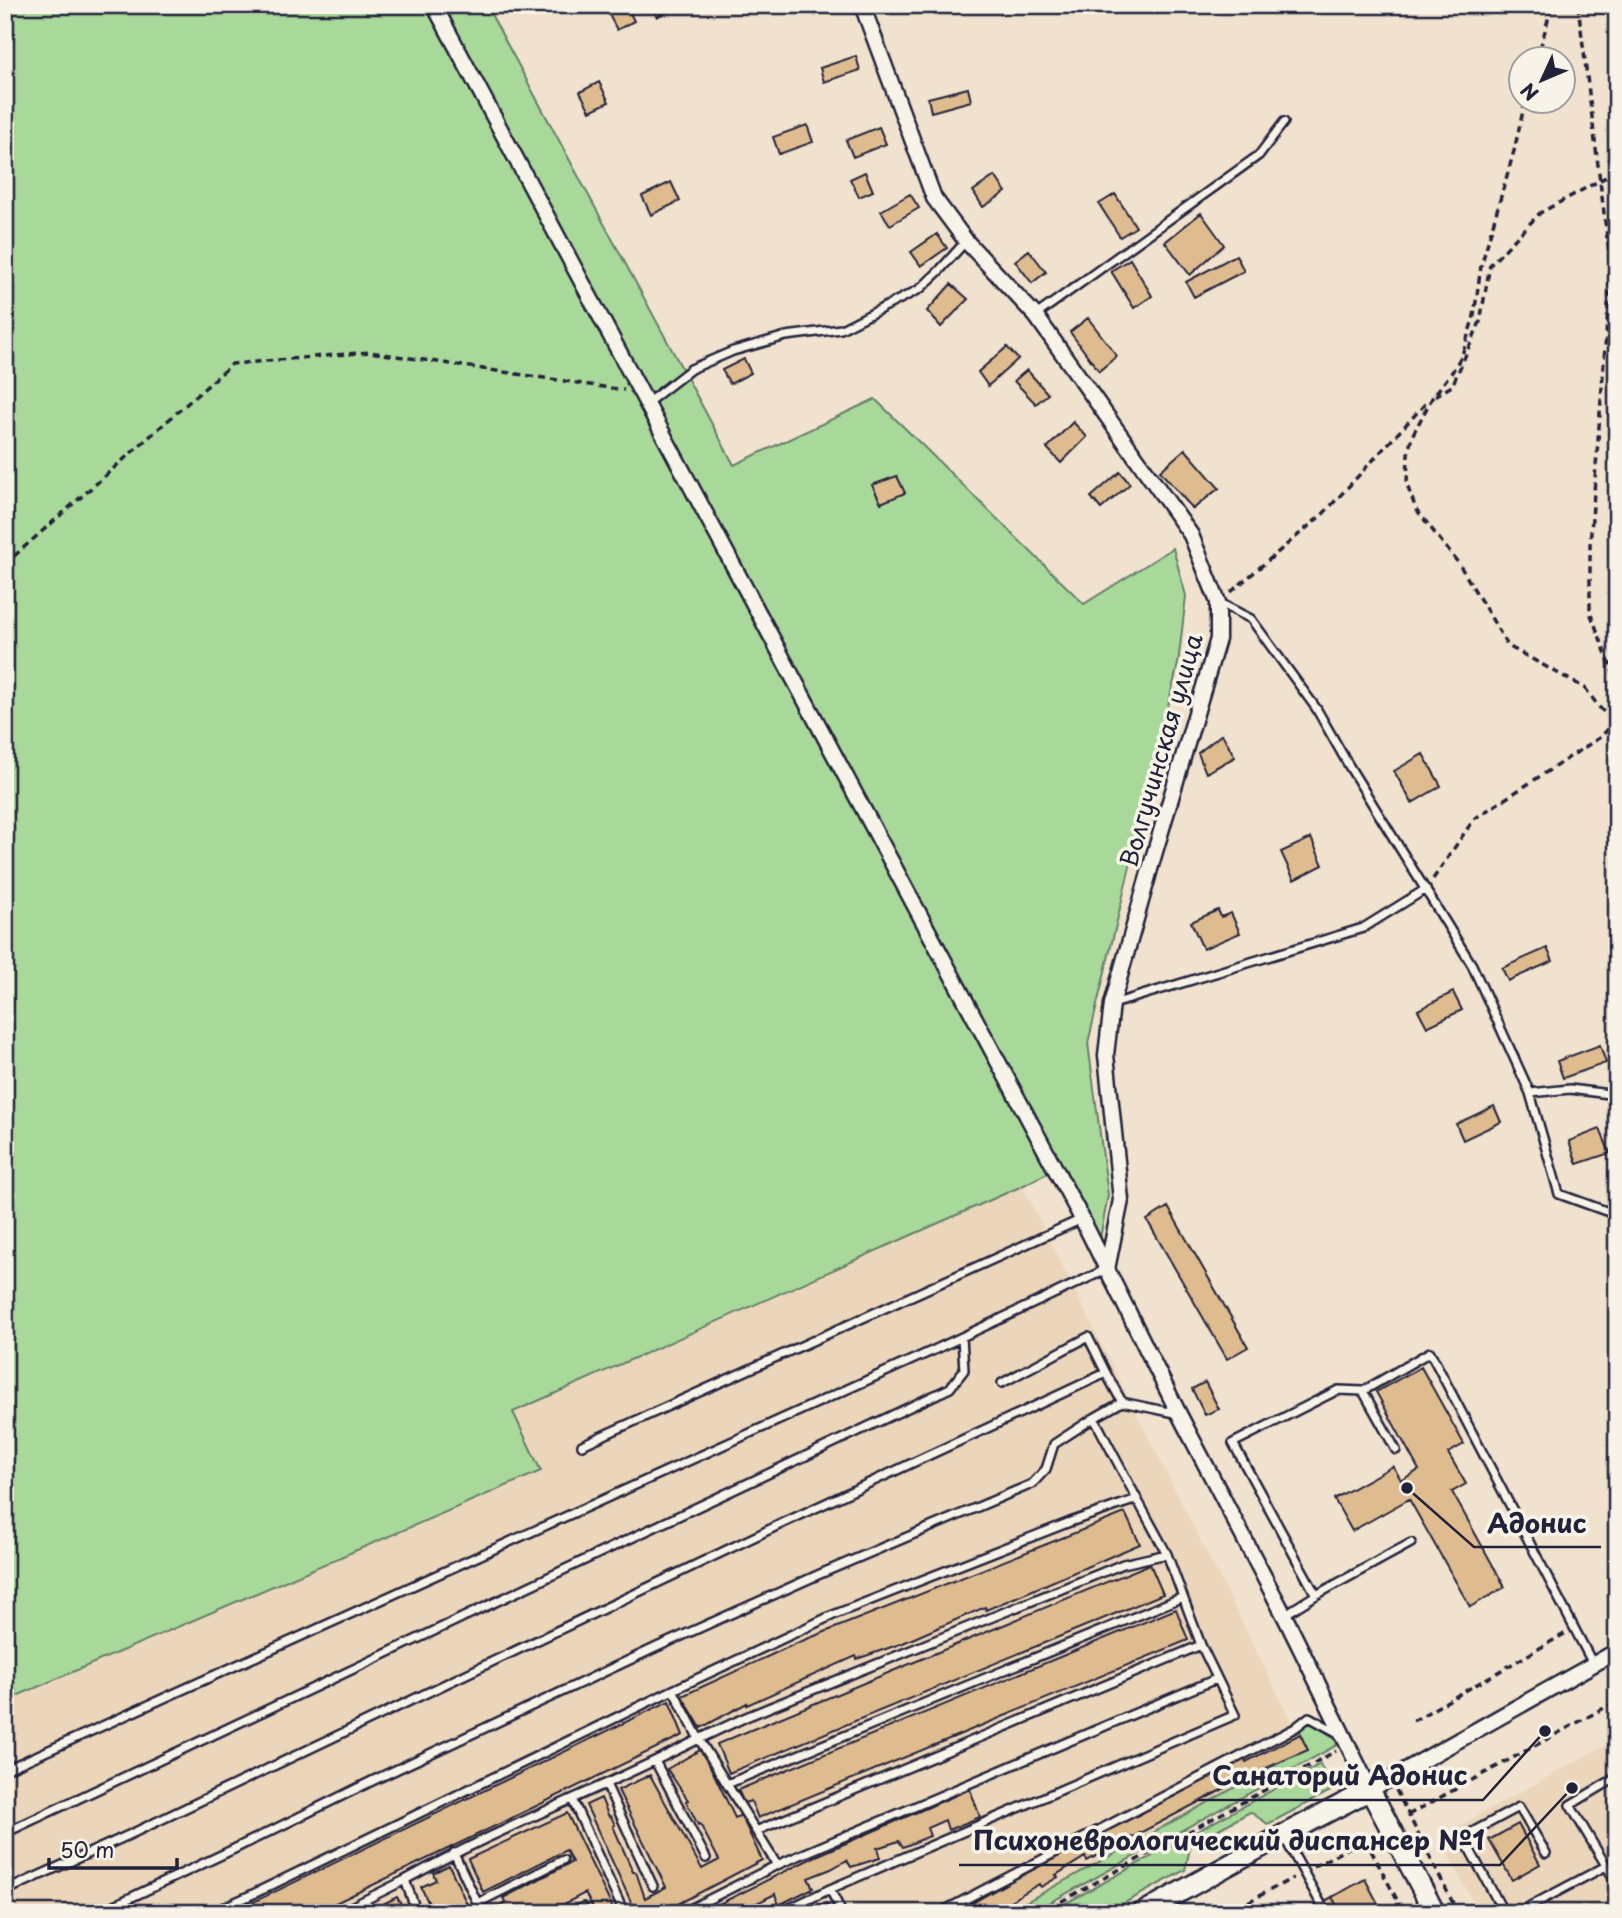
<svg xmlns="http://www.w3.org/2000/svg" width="1622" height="1918" viewBox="0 0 1622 1918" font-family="'Playpen Sans',sans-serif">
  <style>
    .built { fill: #ebd6bb }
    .green { fill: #a8d99a; stroke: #657e6a; stroke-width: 2 }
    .building { fill: #dfbb90; stroke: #22223b; stroke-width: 2 }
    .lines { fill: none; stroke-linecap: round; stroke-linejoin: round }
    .lane-casing { stroke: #22223b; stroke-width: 12 }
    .street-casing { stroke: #22223b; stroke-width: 19 }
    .secondary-casing { stroke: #22223b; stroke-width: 24 }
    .path { stroke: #22223b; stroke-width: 3.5; stroke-dasharray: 7 5; stroke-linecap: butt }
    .lane { stroke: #f7f3e8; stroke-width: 7 }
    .street { stroke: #f7f3e8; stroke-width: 14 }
    .secondary { stroke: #f7f3e8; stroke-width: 19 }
    .labels { text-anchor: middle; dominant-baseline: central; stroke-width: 7; stroke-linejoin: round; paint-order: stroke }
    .street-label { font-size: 24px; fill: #22223b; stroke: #f7f3e8 }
    .leader { fill: none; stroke: #22223b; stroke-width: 2.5 }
    .callout-dot { fill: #22223b; stroke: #f7f3e8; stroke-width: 2.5 }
    .callout-label { font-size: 26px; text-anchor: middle; font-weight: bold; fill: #22223b; stroke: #f7f3e8; stroke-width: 7; stroke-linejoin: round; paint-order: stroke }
  </style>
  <rect width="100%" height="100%" fill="#f0e2ce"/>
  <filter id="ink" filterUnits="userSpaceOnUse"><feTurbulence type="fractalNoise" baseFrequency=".0143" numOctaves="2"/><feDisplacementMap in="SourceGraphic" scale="14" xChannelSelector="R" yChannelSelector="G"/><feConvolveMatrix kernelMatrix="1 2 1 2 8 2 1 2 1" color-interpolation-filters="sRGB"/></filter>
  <g filter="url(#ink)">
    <path class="built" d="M1022,1186L1305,1748L1006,1913H5V1701L541,1471L513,1412Z
      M1617,1739V1913H1479L1439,1837Z"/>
    <path class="green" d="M5,5H486L734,465L875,399L1084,604L1173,548L1186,596L1178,664L1088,1043L1108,1195L1100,1239L1063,1165L1022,1186L513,1412L541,1471L5,1701Z
      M1310,1723L1335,1738L1337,1745L1031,1913H1006L1305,1749L1300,1729Z
      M1320,1764L1332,1790L1268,1824L1250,1812L1191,1844L1185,1870L1106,1913H1048Z"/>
    <path class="building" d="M618,5H626L634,21L617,30L607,11Z
      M651,5H679L657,17Z
      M812,5H838L839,7L815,15Z
      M856,56L860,70L824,82L820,68Z
      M599,82L609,102L590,111L580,92Z
      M968,88L971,101L931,112L928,98Z
      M807,125L813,142L779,154L773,137Z
      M879,127L886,144L853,157L846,140Z
      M865,172L873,191L859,197L850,179Z
      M995,176L1006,192L983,207L973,191Z
      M671,182L680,201L651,215L642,196Z
      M910,194L919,208L890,225L881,211Z
      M1115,194L1136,227L1120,237L1099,204Z
      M1201,213L1224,245L1190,275L1165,242Z
      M937,234L947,248L921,266L911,252Z
      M1029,250L1046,272L1032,283L1015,261Z
      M1236,255L1244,271L1194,297L1186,282Z
      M1130,259L1152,296L1134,308L1111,271Z
      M951,284L968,299L941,327L927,311Z
      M1088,318L1117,356L1099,371L1070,332Z
      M1007,347L1018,359L988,386L978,372Z
      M744,359L751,373L730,384L722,370Z
      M1027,370L1048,394L1036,404L1014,381Z
      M1073,422L1087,437L1061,463L1047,448Z
      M1185,449L1219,488L1193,509L1160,471Z
      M1120,472L1130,484L1101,509L1091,497Z
      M897,476L905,493L881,503L872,485Z
      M1222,734L1235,757L1206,773L1198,753Z
      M1423,754L1441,786L1412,803L1394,771Z
      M1311,838L1323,865L1294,880L1281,852Z
      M1218,910L1221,917L1231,913L1240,933L1203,949L1191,922Z
      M1547,948L1553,961L1508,981L1502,968Z
      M1453,992L1462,1010L1427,1027L1418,1010Z
      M1600,1045L1606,1063L1563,1078L1557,1061Z
      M1494,1106L1501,1122L1463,1140L1456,1124Z
      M1600,1129L1610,1153L1577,1164L1569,1141Z
      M1168,1207L1248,1347L1227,1359L1147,1220Z
      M1421,1367L1464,1444L1448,1453L1466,1484L1452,1492L1505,1587L1470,1607L1409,1499L1352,1531L1334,1499L1393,1466L1401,1480L1419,1470L1376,1392Z
      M1205,1382L1219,1409L1205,1415L1192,1389Z
      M1125,1513L1140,1544L986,1610L985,1607L903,1643L857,1659L856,1656L747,1705V1703L701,1728L682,1696L797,1643Z
      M1150,1564L1163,1594L729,1773L717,1744Z
      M1176,1609L1188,1640L758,1818L751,1801L744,1803L738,1790Z
      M669,1701L683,1735L315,1913H231Z
      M1300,1734L1308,1750L1252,1774L1087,1861L1085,1857L1056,1875L1058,1877L1041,1887L1039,1884L990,1913H955L1063,1851L1244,1759L1246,1762Z
      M702,1749L735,1818L741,1815L762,1860L661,1913H619L633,1906L586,1805L601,1798L609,1817L611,1816L615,1825L613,1826L633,1872H636L645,1898L666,1887L618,1790L650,1775L702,1869L719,1860L700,1824L698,1825L686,1801L688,1800L667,1769Z
      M970,1789L980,1817L948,1830L945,1820L927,1828L930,1836L903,1847L899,1841L877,1848L880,1858L851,1867L847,1860L831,1869L808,1878L813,1888L779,1905L775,1894L755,1904L759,1913H701L814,1857Z
      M567,1813L615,1913H589L594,1910L585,1893L547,1913H492L491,1910L506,1903L503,1898L572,1862L566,1850L483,1892L468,1859Z
      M1518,1824L1540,1864L1512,1880L1489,1840Z
      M449,1865L471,1913H433L421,1887L436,1880L433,1873Z
      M1365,1879L1383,1913H1341L1332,1897Z
      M397,1897L406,1913H365Z
      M1332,1897L1341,1913H1302L1321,1903Z
      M827,1903L833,1913H798L801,1911Z"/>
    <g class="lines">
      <defs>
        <path id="lane" d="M1036,315L1259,155L1284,122
          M647,403L691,369L733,351L786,336L841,329L920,289L939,271L966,241
          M1218,602L1251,619L1316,708L1349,766L1472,965L1530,1093L1559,1194L1617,1215
          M1113,1004L1363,928L1426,889
          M1530,1093L1570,1089L1617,1095
          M1002,1383L1088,1337L1106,1373
          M1363,1391L1396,1450
          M1094,1418L1122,1402
          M582,1445L1082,1219
          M1137,1499L1167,1554
          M1411,1543L1316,1595L1233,1443L1338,1390L1363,1391L1430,1352L1593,1664
          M1284,1615L1316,1595
          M655,1761L706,1858
          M5,1770L934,1350L1107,1269
          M1617,1777L1570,1805L1617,1884
          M606,1784L653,1886
          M727,1784L1183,1597
          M572,1799L620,1904
          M756,1831L1201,1645
          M5,1833L950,1388L964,1370L962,1337
          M1283,1835L1326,1913
          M454,1853L482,1913
          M830,1889L1235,1715L1201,1645L1167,1554L1123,1564L746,1717L699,1739L777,1865L1216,1679
          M5,1891L131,1834L781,1524L1106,1373L1122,1402L1179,1414
          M478,1903L563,1860
          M98,1913L234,1849L372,1781L657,1647L820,1574L1032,1484L1046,1469L1054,1444L1094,1418L1137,1499L1070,1522L833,1615L673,1690L251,1895L211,1913
          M339,1913L405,1880
          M417,1913L405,1880C500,1827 602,1789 699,1739L673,1690
          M572,1913L583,1907
          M682,1913L777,1865
          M780,1913L830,1889L842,1913
          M939,1913L1295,1728L1309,1717L1340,1734
          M1504,1913L1463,1837L1519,1807L1546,1853
          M1517,1913L1606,1866"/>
        <path id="street" d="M434,5L1082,1219L1179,1414L1284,1615L1370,1790L1617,1651
          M862,5L934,198L966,241L1036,316L1191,535L1218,602V639L1154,855L1112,1004L1106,1055L1121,1200L1107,1269"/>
        <path id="secondary" d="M1142,1913L1283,1835L1370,1790L1435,1913"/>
      </defs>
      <use href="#lane" class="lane-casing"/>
      <use href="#street" class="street-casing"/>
      <use href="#secondary" class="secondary-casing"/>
      <path class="path" d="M1578,5L1611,269L1590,545V612L1617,683
        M1537,60L1552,5
        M1525,102L1514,151L1481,266L1474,316L1462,355L1452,372L1432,398L1412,436L1408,454L1407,485L1416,509L1459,564L1508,646L1585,688L1599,707L1617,725
        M1435,396L1452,386L1480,322L1490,265L1540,213L1617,171
        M5,564L232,364L370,352L624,390
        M1231,592L1324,513L1426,403
        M1433,879L1474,819L1599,738L1617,721
        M1413,1721L1566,1633
        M1396,1790L1458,1913
        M1408,1815L1617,1701
        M1313,1867L1365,1839L1404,1913
        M1040,1913L1336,1751
        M1227,1913L1293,1878"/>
      <use href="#lane" class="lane"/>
      <use href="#street" class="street"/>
      <use href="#secondary" class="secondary"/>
    </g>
  </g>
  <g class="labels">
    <g class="street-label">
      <text transform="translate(1160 750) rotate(-74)">Волгучинская улица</text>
    </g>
  </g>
  <path class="leader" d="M1407 1488L1474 1547H1601M1545 1731L1483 1800H1198M1572 1788L1500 1865H959"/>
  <g class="callout-dot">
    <circle cx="1407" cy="1488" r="7"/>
    <circle cx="1545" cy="1731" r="7"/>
    <circle cx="1572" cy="1788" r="7"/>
  </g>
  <g class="callout-label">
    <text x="1537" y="1533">Адонис</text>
    <text x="1340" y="1785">Санаторий Адонис</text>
    <text x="1229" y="1850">Психоневрологический диспансер №1</text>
  </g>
  <rect width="1622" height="1918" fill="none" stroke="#f7f3e8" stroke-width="28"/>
  <rect x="14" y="14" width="1594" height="1890" fill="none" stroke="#22223b" stroke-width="2.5" filter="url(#ink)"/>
  <g transform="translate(1542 80) rotate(226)"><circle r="33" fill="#f7f3e8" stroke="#a29fa3" stroke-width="2"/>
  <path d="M0-5L12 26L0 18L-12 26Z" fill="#22223b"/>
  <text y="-10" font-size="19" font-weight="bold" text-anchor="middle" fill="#22223b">N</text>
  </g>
  <path d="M49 1858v10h128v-10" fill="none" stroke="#22223b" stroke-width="3.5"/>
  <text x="60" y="1858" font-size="21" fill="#22223b" stroke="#f7f3e8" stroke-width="5" paint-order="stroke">50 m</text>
</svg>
